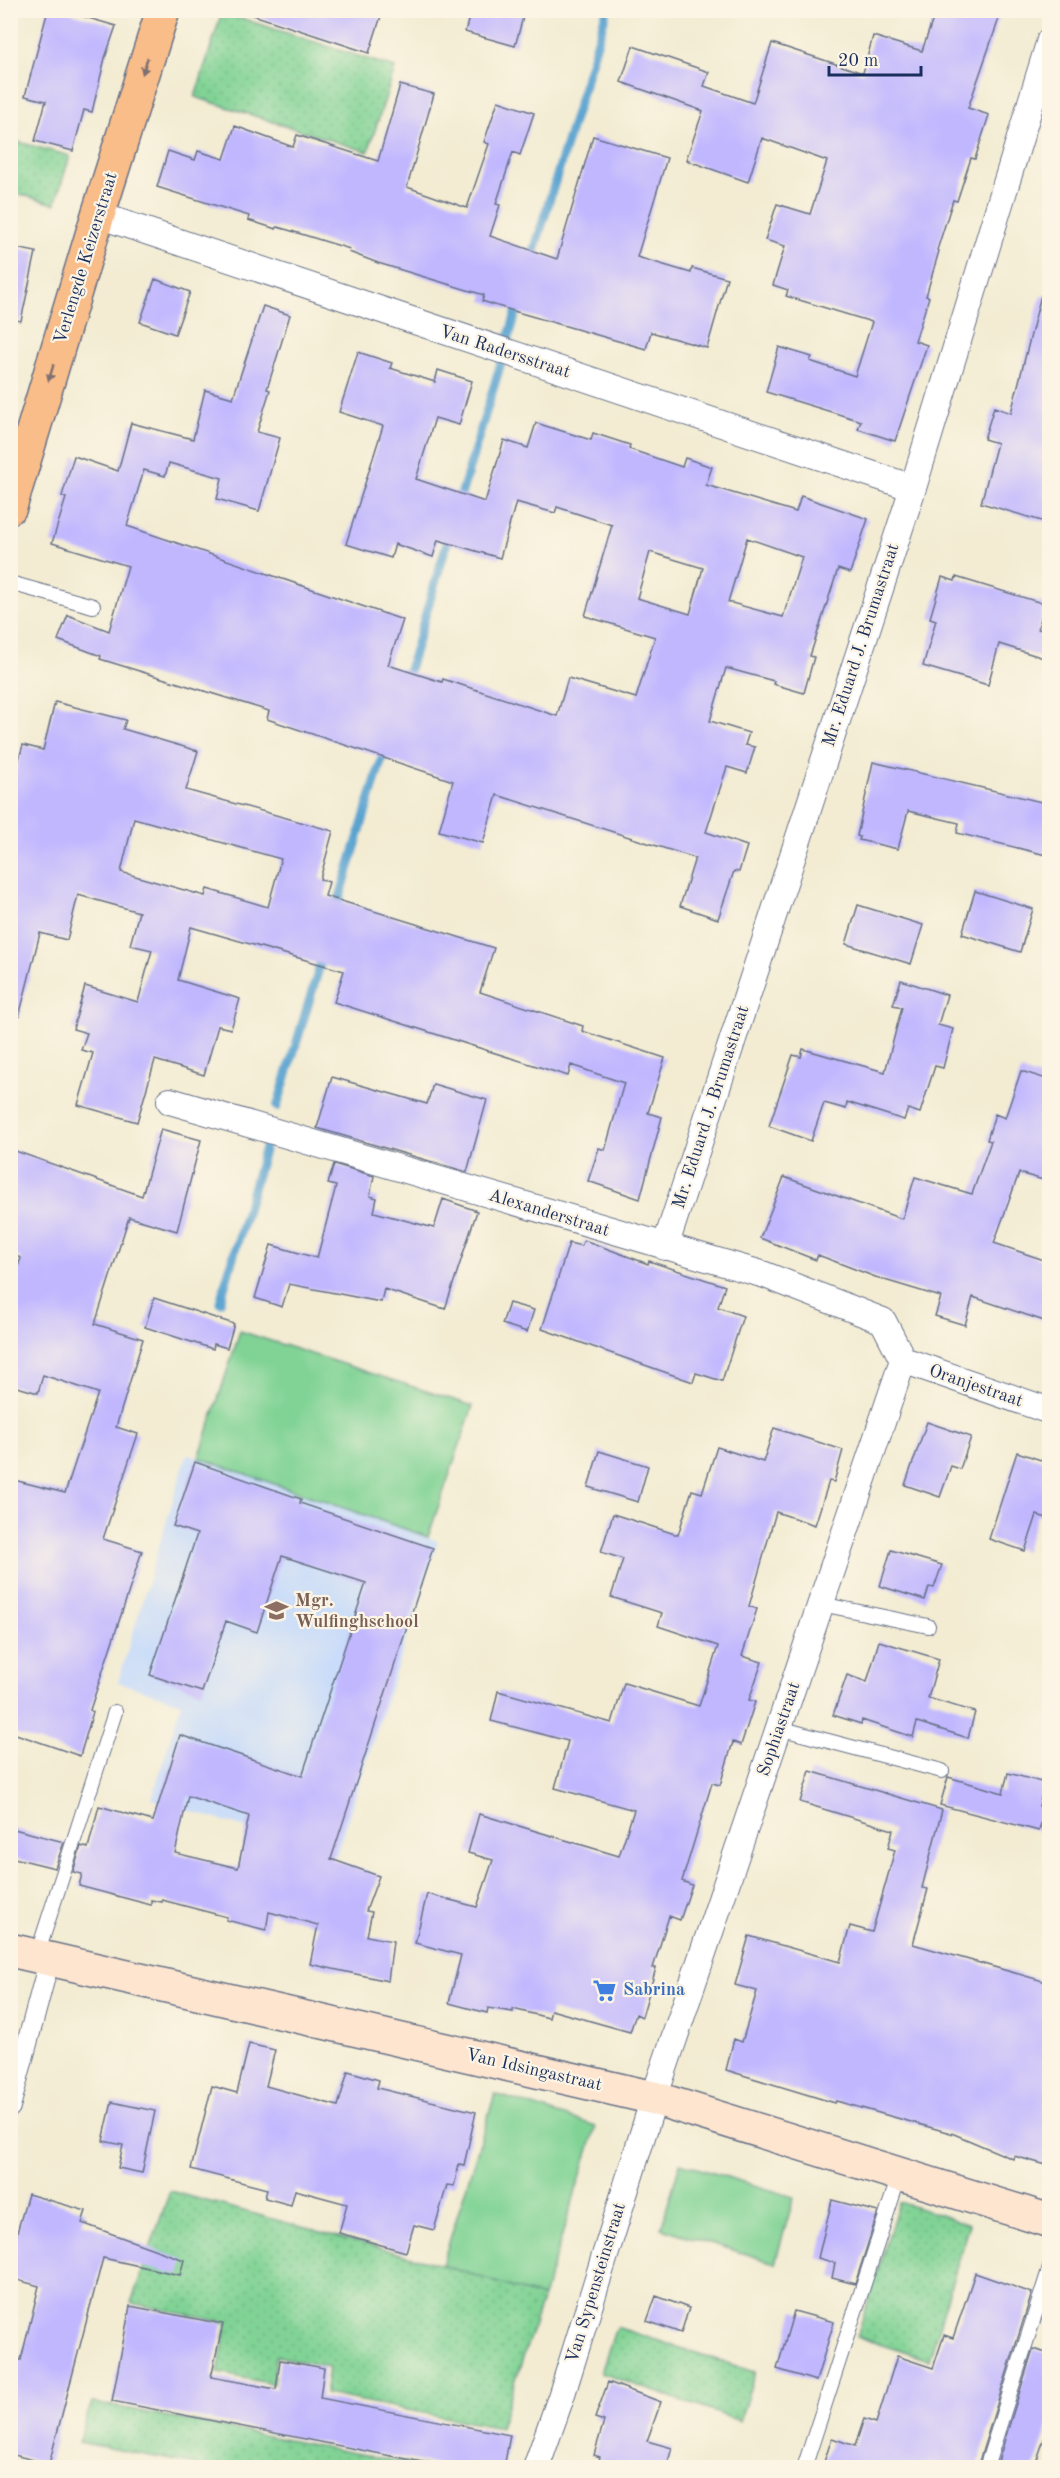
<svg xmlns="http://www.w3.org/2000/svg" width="1060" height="2478" viewBox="0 0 1060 2478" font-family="'Old Standard TT',serif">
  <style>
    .built { fill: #c9dcf9 }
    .green { fill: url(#green-dots); stroke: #4e817a; stroke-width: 1.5 }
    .pitch { fill: #81d395; stroke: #4e817a; stroke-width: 1.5 }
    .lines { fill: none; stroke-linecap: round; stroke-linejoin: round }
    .stream { stroke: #58a3d0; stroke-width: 9 }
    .building { fill: #c1b7ff; fill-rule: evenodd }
    .service-casing { stroke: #677187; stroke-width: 16 }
    .pedestrian-casing { stroke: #677187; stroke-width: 22 }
    .minor-casing { stroke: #677187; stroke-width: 28 }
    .secondary-casing { stroke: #677187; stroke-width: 36 }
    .primary-casing { stroke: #677187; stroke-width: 36 }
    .service { stroke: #fff; stroke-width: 14 }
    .pedestrian { stroke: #fff; stroke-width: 20 }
    .minor { stroke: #fff; stroke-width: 26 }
    .secondary { stroke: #fde5d0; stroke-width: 33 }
    .primary { stroke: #f9bd89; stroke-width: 33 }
    .oneway { fill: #7f6f71 }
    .labels { text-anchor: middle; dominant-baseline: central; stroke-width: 4.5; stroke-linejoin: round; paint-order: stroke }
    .street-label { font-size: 18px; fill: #1b2f5e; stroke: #fcf5e5 }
    .education-label { font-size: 18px; font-weight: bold; fill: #785e54; stroke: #fcf5e5; text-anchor: start }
    .shop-label { font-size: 18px; font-weight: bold; fill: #366cbe; stroke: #fcf5e5; text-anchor: start }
  </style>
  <defs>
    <pattern id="green-dots" width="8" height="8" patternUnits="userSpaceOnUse" patternTransform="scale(1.5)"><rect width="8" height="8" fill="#81d395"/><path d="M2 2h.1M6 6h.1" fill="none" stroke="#6fb583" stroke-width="1.8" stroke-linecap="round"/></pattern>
  </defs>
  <rect width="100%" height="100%" fill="#fcf5e5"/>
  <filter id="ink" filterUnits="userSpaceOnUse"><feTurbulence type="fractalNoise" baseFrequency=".0167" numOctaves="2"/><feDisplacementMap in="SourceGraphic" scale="12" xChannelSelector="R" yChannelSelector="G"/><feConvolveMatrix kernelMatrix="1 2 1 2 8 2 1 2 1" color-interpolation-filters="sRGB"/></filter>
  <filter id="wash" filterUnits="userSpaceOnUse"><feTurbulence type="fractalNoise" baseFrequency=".008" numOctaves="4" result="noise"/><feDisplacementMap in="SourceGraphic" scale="24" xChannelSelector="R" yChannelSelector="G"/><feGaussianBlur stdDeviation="1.35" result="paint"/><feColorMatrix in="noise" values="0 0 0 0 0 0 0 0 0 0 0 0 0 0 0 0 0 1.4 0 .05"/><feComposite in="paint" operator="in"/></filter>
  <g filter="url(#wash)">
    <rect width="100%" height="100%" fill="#f3ecd3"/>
    <path class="built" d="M187,1454L438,1541L336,1856L152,1799L181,1703L118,1682Z"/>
    <path class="green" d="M222,12L395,68L368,152L195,97Z
      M11,140L70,156L55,204L11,192Z
      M170,2191L442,2265L543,2297L500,2428L325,2394L329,2367L276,2356L273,2384L218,2373L227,2323L131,2303Z
      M899,2202L969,2224L929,2360L857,2337Z
      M616,2327L755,2372L740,2421L601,2373Z
      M92,2402H93L426,2467H207L78,2442Z"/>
    <path class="pitch" d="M240,1331L473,1406L428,1537L199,1458Z
      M495,2094L596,2126L543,2297L442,2265Z
      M680,2163L794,2197L775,2263L661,2228Z"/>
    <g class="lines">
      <path class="stream" d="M531,261L607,10
        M458,505L520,300
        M405,683L450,533
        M336,910L386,745
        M277,1107L324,952
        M220,1302L266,1144"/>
    </g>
    <g id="blocks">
      <path class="building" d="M48,10H61L116,26L105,58L92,112L84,110L73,151L35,141L46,101L25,96Z
        M253,10H383L369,53L253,15Z
        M471,10H525L515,46L465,32Z
        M936,10H1002L968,108L989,115L975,159L971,158L957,201L953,200L937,250L939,251L926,296L929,297L915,341L927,345L895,441L858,429L861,421L766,392L779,347L812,357L810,361L855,376L872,322L786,296L788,290L773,285L785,246L765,240L777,204L810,214L827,161L762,138L748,182L686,160L703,111L621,82L633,46L709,72L704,86L753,103L772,43L863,73L873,36L922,51Z
        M400,85L434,94L407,187L467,208L489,144L484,142L498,101L534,113L520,155L513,152L496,204L500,205L490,236L557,259L593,136L667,158L637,257L691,273L692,268L727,278L707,348L651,332L646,349L510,310L482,301L484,295L378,263L349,252L350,249L288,230L277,227L276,229L248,220L249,216L157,187L168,151L195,160L198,151L224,159L235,126L293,147L297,135L378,161Z
        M10,247L36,252L21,321L10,319Z
        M155,279L190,292L175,334L140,322Z
        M1041,295L1050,296V507L1045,522L981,503L997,443L984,439L994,407L1011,413Z
        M263,306L290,315L267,389L270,390L257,432L280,438L259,511L217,499L222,478L169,463L165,476L144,470L127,526L403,620L388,665L442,682L443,679L557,716L568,678L636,698L655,637L585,616L612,525L557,507L555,513L516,502L500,558L438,540L433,557L395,544L391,558L346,544L383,426L339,412L358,352L392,363L390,368L435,382L438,370L472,381L459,425L435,418L416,479L485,502L504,440L528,448L536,423L591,440L593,433L630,445L629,449L682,467L685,458L712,467L706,485L796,512L801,496L868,519L850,573L838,569L810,656L814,657L804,693L773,684L774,681L726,668L710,721L749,733L745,745L755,747L747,773L727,767L706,832L747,846L739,872L734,871L718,919L680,906L695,858L497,795L483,843L439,831L453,781L267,719L269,711L100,659L101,656L58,640L68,615L109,631L128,566L52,543L66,498L62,496L74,456L118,471L131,423L193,439L205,390L233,398ZM747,538L802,557L783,617L728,602ZM650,552L703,568L690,614L637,598Z
        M942,577L955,581L956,577L1045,604L1038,629L1050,632V660L999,644L988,685L923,666L936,620L930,618Z
        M55,702L126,720L123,729L198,751L186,790L333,831L320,879L329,882L325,896L494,948L480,992L583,1026L582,1031L665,1058L648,1113L662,1117L640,1199L588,1181L599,1148L605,1150L624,1083L571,1065L568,1076L334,1002L344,971L191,927L178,980L240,999L231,1029L218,1026L204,1075L155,1060L137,1122L78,1105L93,1053L81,1050L87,1033L73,1029L85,986L138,1002L152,950L130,945L139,912L78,895L67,940L40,933L19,1017L10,1016V780H13L23,745L43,750ZM134,818L281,859L268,907L207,889L205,896L121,872Z
        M873,762L1050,804V856L957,833L959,823L908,811L898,849L859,840L860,837L857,836Z
        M975,891L1033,909L1020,952L962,934Z
        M858,905L923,925L911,964L846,944Z
        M901,980L947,995L938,1025L953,1029L943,1068L935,1066L920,1113L908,1109L904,1120L847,1102L846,1109L824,1103L811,1141L769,1126L793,1055L801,1057L803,1049L885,1072L902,1007L893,1005Z
        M1021,1071L1050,1080V1182L1019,1173L994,1243L1050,1262V1323L973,1297L965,1325L935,1316L941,1297L878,1278L818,1255L816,1260L760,1238L784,1177L902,1219L915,1177L972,1194L991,1141L987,1140L995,1114L1005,1118Z
        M332,1077L427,1104L433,1084L487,1100L467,1172L317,1128Z
        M161,1129L201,1140L177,1231L129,1217L95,1324L143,1339L116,1427L138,1434L103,1539L142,1551L90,1710L93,1712L80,1756L10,1732V1479L65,1493L98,1393L43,1375L38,1393L10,1385V1290L21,1258L10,1254V1149L142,1196Z
        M334,1164L374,1176L370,1196L377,1198L374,1212L434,1228L443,1199L477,1211L445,1309L384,1289L381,1302L289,1284L282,1307L255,1298L271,1245L317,1258L336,1186L328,1184Z
        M584,1240L648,1264L649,1261L725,1286L718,1307L743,1316L722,1381L696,1373L693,1382L542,1329L569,1243L581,1246Z
        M154,1298L234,1324L227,1348L214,1344L213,1349L145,1327Z
        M509,1303L534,1310L527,1332L502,1324Z
        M927,1422L971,1437L960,1469L951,1466L940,1497L905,1485Z
        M774,1428L843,1450L834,1482L829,1481L815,1525L776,1512L749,1606L757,1609L742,1656L762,1662L749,1700L755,1702L741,1745L733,1742L720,1785L712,1783L682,1881L692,1885L680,1920L669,1916L653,1968H656L642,2017L636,2014L630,2032L551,2010L549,2018L513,2009V2012L488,2008L487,2013L449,2003L461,1955L415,1943L427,1894L477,1907L493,1860L468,1853L479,1814L619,1856L634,1810L555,1788L568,1741L491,1721L498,1691L612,1723L624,1683L699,1706L718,1646L658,1626L662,1613L611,1597L623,1559L601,1552L613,1514L678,1535L692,1490L702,1493L717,1447L763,1462Z
        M599,1451L648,1466L638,1502L588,1487Z
        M1017,1452L1050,1463V1519L1037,1515L1025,1551L989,1539Z
        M195,1462L301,1499L300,1503L433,1548L331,1859L379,1876L366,1911L372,1912L367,1936L393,1941L388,1981L310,1964L318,1925L269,1912L266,1930L226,1920L227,1917L162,1900V1902L151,1900V1905L79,1886L82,1874L73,1872L81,1846L88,1848L99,1806L153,1821L180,1735L302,1776L366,1583L282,1556L257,1632L226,1621L202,1692L150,1675L197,1534L173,1526ZM188,1796L249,1816L238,1868L175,1853Z
        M891,1550L942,1565L934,1588L929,1587L925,1600L880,1586Z
        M879,1641L939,1659L928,1698L975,1712L968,1738L917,1722L913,1737L862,1720L861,1724L833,1715L847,1675L867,1682Z
        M810,1771L942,1810L922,1888L928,1889L913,1944L1050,1983V2166L1014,2156L1013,2159L954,2134L836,2101L835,2103L726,2070L734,2039L742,2042L757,1991L735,1985L749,1936L840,1962L850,1926L872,1932L895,1850L888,1848L893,1830L800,1802Z
        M1008,1773L1045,1783L1039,1806L1045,1808L1039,1831L940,1805L948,1777L1003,1793Z
        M10,1828L64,1842L55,1868L10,1857Z
        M249,2044L275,2050L266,2086L338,2106L348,2071L379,2080L377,2088L476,2112L464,2165L459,2164L454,2186L447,2185L434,2230L414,2225L406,2252L339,2233L347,2204L295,2190L291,2205L265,2198L267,2189L191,2169L212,2086L237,2093Z
        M112,2102L155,2111L142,2173L118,2168L123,2145L103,2141Z
        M28,2194L86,2211L82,2223L184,2260L180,2275L103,2258L49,2464L10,2454V2357L21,2360L39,2286L10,2278V2257Z
        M832,2200L878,2212L855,2284L832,2278L835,2263L818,2258Z
        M975,2273L1032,2293L977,2468H822L832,2438L855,2446L864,2419L876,2423L897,2356L933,2368L944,2335L953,2338Z
        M656,2296L689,2308L681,2333L647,2321Z
        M130,2306L223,2324L211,2377L276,2389L280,2360L324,2368L320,2398L510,2435L504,2468H452L112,2401Z
        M794,2311L834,2322L816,2381L777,2369Z
        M1033,2349L1050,2354V2422L1034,2468H996Z
        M608,2382L661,2402L647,2441L672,2448L666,2468H597L600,2457L594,2455L604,2421L595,2418Z"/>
    </g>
  </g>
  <g filter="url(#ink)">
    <use href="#blocks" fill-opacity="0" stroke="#677187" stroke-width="1.5"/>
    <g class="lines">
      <defs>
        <path id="service" d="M10,583L93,606
          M821,1604L928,1626
          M779,1728L942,1771
          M37,1955L115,1712
          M804,2468L900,2173
          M986,2468L1050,2267"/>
        <path id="pedestrian" d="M10,2107L50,1958"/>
        <path id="minor" d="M98,215L913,488
          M170,1101L765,1275L883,1321L903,1360
          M665,1247L913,488L1050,40
          M903,1360L1050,1411
          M536,2468L561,2397L654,2098L903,1360"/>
        <path id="secondary" d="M10,1950L654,2098L1050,2221"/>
        <path id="primary" d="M10,507L98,215L163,10"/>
      </defs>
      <use href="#service" class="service-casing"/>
      <use href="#pedestrian" class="pedestrian-casing"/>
      <use href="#minor" class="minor-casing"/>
      <use href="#secondary" class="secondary-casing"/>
      <use href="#primary" class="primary-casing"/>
      <use href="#service" class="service"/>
      <use href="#pedestrian" class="pedestrian"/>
      <use href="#minor" class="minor"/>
      <use href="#secondary" class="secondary"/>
      <use href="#primary" class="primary"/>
    </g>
    <defs><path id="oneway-solid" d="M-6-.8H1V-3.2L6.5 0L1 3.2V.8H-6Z" transform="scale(1.5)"/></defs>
    <g class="oneway">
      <use href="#oneway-solid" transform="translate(145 66) rotate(108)"/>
      <use href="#oneway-solid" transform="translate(51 373) rotate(107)"/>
    </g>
  </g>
  <defs>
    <symbol id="school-bare" viewBox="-9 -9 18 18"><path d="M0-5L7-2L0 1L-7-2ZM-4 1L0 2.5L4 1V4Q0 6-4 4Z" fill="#8d6e63" stroke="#fcf5e5" stroke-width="2.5" paint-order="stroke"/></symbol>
    <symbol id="supermarket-bare" viewBox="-9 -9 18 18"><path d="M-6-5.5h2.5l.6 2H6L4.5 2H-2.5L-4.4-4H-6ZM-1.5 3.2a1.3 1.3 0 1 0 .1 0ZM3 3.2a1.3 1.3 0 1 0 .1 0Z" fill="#3f7fe0" stroke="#fcf5e5" stroke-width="2.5" paint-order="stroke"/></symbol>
  </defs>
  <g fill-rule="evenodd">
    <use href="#school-bare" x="260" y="1594" width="33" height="33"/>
    <use href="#supermarket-bare" x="588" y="1974" width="33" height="33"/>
  </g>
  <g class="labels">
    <g class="street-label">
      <text transform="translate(86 258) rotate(-73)">Verlengde Keizerstraat</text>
      <text transform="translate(505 352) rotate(18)">Van Radersstraat</text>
      <text transform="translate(861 645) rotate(-72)">Mr. Eduard J. Brumastraat</text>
      <text transform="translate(711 1107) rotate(-72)">Mr. Eduard J. Brumastraat</text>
      <text transform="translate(549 1213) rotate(17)">Alexanderstraat</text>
      <text transform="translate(976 1386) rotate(19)">Oranjestraat</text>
      <text transform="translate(779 1729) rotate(-71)">Sophiastraat</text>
      <text transform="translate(534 2070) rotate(13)">Van Idsingastraat</text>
      <text transform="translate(596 2283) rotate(-73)">Van Sypensteinstraat</text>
    </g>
    <g class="education-label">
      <text x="295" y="1601">Mgr.<tspan x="295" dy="21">Wulfinghschool</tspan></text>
    </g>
    <g class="shop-label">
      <text x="623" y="1990">Sabrina</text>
    </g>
  </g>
  <rect width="1060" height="2478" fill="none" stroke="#fcf5e5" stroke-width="36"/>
  <path d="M829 66v9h92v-9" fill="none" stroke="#1b2f5e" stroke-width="3"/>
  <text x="838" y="66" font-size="18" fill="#1b2f5e" stroke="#fcf5e5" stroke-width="4.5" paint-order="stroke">20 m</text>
</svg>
